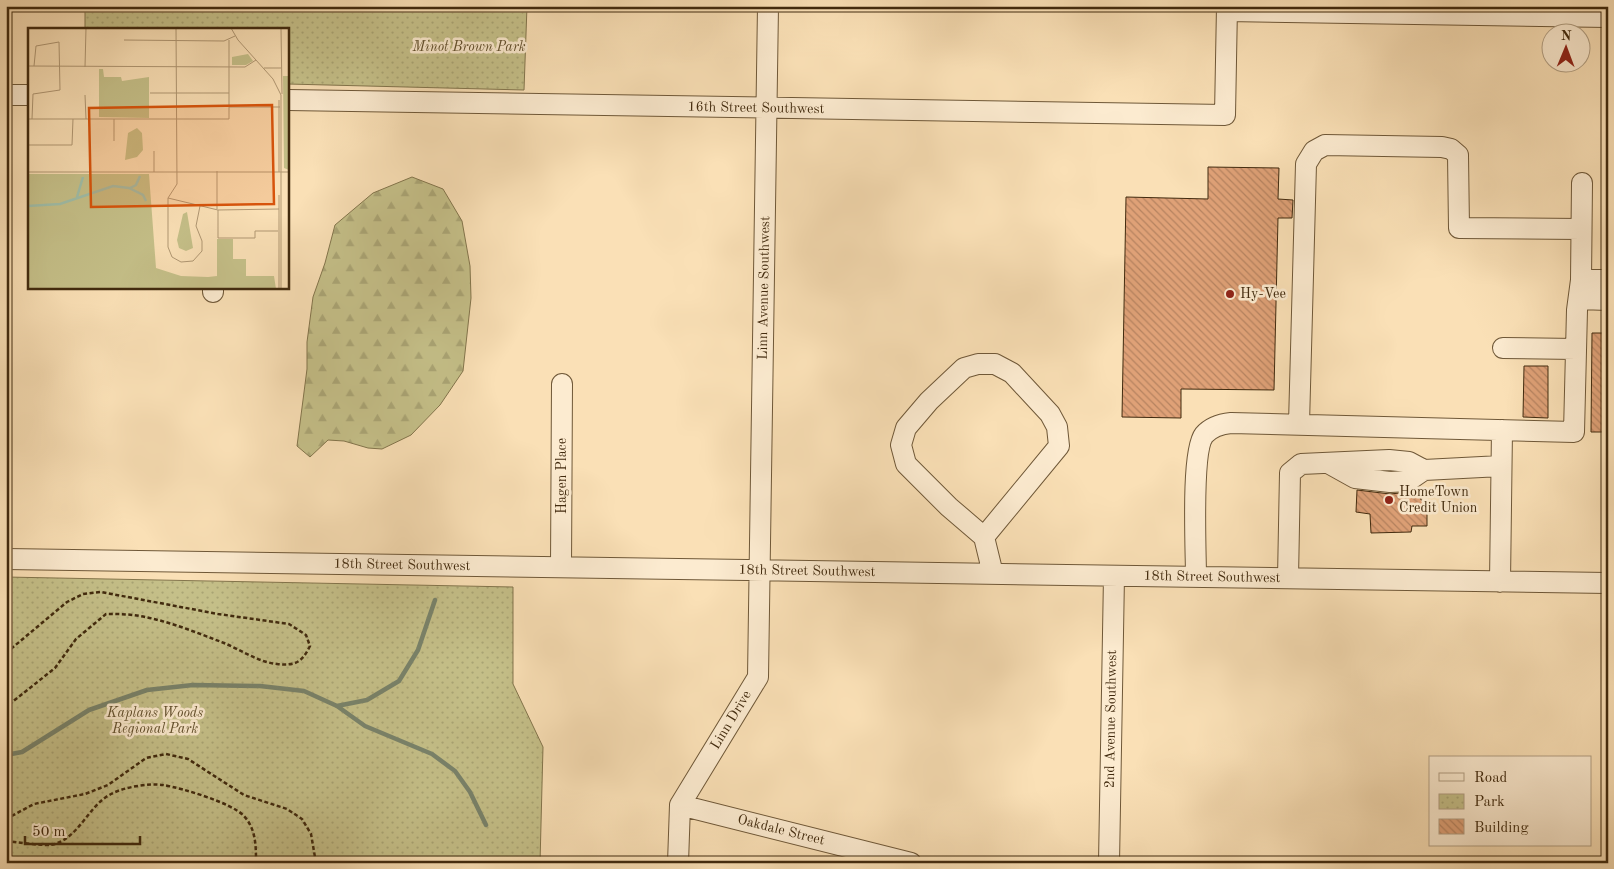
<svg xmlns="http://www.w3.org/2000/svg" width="1614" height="869" viewBox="0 0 1614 869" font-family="'Old Standard TT',serif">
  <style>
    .forest { fill: url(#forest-firs); stroke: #83754c }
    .park { fill: url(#park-dots); stroke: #83754c }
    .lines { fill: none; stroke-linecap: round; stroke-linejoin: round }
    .stream { stroke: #79836b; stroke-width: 4.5 }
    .building { fill: url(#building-back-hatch); stroke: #412a0e }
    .minor-casing { stroke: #6f5838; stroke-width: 22 }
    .path { stroke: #412a0e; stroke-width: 2.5; stroke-dasharray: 4 2.5; stroke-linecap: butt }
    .minor { stroke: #fcebd0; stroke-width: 20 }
    .poi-dot { fill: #8f2418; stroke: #fcebd0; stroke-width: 2 }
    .labels { text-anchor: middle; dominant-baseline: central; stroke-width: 5; stroke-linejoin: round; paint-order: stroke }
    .park-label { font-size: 14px; font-style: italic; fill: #62502d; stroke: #fcebd0 }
    .street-label { font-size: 14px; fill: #412a0e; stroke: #fcebd0 }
    .poi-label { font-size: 14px; fill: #412a0e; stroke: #fcebd0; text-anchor: start }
    .inset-river { fill: none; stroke: #9fbea9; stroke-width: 2.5 }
    .inset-road { fill: none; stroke: #b09773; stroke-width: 1 }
    .view { fill: #d7540c; fill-opacity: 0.15; stroke: #d7540c; stroke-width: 2.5 }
    .inset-edge { fill: none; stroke: #412a0e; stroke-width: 2.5 }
  </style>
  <defs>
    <pattern id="forest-firs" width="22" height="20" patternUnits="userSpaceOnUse" patternTransform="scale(1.25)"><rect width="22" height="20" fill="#c5c089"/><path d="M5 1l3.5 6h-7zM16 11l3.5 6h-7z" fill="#aaa575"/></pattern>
    <pattern id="park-dots" width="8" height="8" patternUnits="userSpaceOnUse" patternTransform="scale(1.25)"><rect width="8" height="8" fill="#c5c089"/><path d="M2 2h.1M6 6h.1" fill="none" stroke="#aaa575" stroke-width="1.8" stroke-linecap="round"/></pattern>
    <pattern id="building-back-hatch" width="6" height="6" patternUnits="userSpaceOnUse" patternTransform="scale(1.25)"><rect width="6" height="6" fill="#dfa177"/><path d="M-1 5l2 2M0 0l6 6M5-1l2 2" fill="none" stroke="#b68360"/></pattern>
  </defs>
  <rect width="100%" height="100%" fill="#fae0b6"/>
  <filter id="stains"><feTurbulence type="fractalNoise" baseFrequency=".004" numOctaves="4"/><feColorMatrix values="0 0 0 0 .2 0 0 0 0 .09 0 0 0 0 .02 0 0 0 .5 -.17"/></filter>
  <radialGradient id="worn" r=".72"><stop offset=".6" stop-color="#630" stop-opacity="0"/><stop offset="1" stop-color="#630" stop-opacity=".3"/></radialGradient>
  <path class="forest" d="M412,177L443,189L462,221L470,266L471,298L463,371L440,405L411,435L382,449L368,448L344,441L328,440L310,457L297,446L303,400L307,369V342L313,297L325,263L335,225L373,193Z"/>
  <path class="park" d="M85,6H527L524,90L288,84V29H85Z
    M6,577L513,587V684L543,747L540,863H6Z"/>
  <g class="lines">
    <path class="stream" d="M337,706L367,700L399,681L418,650L435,600
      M6,755L22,752L89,710L147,690L193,685L260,686L304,691L337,706L365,726L432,754L455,771L470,792L486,825"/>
  </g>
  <path class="building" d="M1208,167L1279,168L1278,199L1293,200L1292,218H1278L1274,390L1181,389V418L1122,417L1126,197L1208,199Z
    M1592,333H1608V432H1591Z
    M1524,366H1548V418L1523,417Z
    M1357,490L1390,494L1420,491L1421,500H1427V526H1412L1411,532L1371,533L1370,514L1356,512Z"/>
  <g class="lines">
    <defs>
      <path id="minor" d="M1227,11L1608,17
        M6,95H29
        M288,100L1225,115L1227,6
        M1581,280H1608
        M213,292V288
        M1579,299L1608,300
        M1503,348L1576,349
        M1299,424L1306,164L1314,151L1325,145L1442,147L1451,149L1458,155L1459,228L1581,229
        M1328,463L1355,478L1390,482L1408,481L1424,470L1501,466
        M984,537L1059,446L1057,427L1050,414L1012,373L995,364H978L964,368L929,401L906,428L901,445L906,464L949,507L984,537L993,574
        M6,559L1608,583
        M561,567L562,384
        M1196,577C1196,551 1191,452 1204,435C1211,427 1221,424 1231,423L1574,432L1577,310L1581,280L1582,183
        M1288,578L1290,473L1301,464L1389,460L1409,462L1424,470
        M1500,582L1502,430
        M680,805L911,863
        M678,863L680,805L758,677L768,6
        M1109,863L1114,576"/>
    </defs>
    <use href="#minor" class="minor-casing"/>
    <path class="path" d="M6,653L67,602L83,594L101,592L218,614L289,624L306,635L310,646C302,662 296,666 277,664C258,662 241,650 224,643C195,632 164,619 133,615C124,614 115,614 106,614L76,639L55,668L6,707
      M6,819L34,804L85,794L108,785L146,758L166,754L188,759L244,795L287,809L302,819L311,834L316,863
      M6,841C16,842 48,847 55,844C81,835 88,806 111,794C124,787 149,783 163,785C182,788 232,803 244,816C256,829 256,846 256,863"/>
    <use href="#minor" class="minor"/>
  </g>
  <g class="poi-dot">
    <circle cx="1230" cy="294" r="5"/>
    <circle cx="1389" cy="500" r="5"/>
  </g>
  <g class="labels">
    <g class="park-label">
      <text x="469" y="47">Minot Brown Park</text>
      <text x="155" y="713">Kaplans Woods<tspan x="155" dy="16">Regional Park</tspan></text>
    </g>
    <g class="street-label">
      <text transform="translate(756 108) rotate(1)">16th Street Southwest</text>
      <text transform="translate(764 288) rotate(-89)">Linn Avenue Southwest</text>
      <text transform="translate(562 476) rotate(-90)">Hagen Place</text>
      <text transform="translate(402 565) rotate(1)">18th Street Southwest</text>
      <text transform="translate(807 571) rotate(1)">18th Street Southwest</text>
      <text transform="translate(1212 577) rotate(1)">18th Street Southwest</text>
      <text transform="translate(1111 719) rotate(-89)">2nd Avenue Southwest</text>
      <text transform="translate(731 720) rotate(-59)">Linn Drive</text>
      <text transform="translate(781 830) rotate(14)">Oakdale Street</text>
    </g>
    <g class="poi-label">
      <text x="1240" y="294">Hy-Vee</text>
      <text x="1399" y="492">HomeTown<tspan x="1399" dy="16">Credit Union</tspan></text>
    </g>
  </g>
  <g transform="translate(28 28)">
    <rect width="261" height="261" fill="#fae0b6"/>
    <path d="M220,26L225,33L218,37H204V29Z" fill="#c5c089"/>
    <path d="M109,100L114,105L115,122L109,129L97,132L100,105ZM159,184L165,220L158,223L151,220L149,212L155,186Z" fill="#c5c089"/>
    <path d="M189,211H205V231H218V248H246L248,261H180V249L189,248Z" fill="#c5c089"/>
    <path d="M71,41H75L76,49H93L94,53L121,49V90L71,89ZM255,48H261V142L256,140ZM0,146H121L128,240L153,248L180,249V261H0Z" fill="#c5c089"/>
    <path class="inset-river" d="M102,160L108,157L112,148M49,169L55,149M0,178L32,176L85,158L101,160L115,167L118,173"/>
    <path class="inset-road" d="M148,0L149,156L140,170V219L144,229L153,234L165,233L174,223V213L168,198L172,178M203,0L210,12L245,51L253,67V261M253,0L254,66M96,12L196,13L207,8M0,38L217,39L228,32M57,39L58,0M236,40H253M122,65H201M57,67L58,91M201,79H252M0,91H201V12M4,91L5,66L32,62L31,14L8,18L6,38M86,91V113M0,117H44L45,91M126,123V144M189,143V181M0,144H262M251,144V72M251,167V261M140,170L190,182L251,181M190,182V210H227V203H250"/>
    <path class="view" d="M244,77L246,176L63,179L61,80Z"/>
    <rect width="261" height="261" class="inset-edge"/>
  </g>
  <rect width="1614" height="869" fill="none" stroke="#fae0b6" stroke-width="25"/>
  <rect x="8" y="8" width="1599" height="854" fill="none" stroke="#412a0e" stroke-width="2.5"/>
  <rect x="12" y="12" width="1589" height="844" fill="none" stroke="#412a0e"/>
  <rect x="1429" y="756" width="162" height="90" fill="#fcebd0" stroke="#b19e82"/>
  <rect x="1439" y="773" width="25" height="8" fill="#fcebd0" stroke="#b19e82"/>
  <text x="1474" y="782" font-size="15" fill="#412a0e">Road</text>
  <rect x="1439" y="794" width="25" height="15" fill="url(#park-dots)" stroke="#b19e82"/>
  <text x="1474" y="806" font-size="15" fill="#412a0e">Park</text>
  <rect x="1439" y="819" width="25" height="15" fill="url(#building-back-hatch)" stroke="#b19e82"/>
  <text x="1474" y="832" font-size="15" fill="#412a0e">Building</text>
  <g transform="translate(1566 48) rotate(1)"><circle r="24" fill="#fcebd0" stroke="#b19e82"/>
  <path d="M0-4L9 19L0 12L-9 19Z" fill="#8f2418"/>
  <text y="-8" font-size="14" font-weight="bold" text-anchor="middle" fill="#412a0e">N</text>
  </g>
  <path d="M25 836v8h115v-8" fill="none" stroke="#412a0e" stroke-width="2.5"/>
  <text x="32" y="836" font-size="15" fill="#412a0e" stroke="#fcebd0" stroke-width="4" paint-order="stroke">50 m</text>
  <rect width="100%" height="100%" filter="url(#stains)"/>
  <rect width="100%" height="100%" fill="url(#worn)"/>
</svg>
